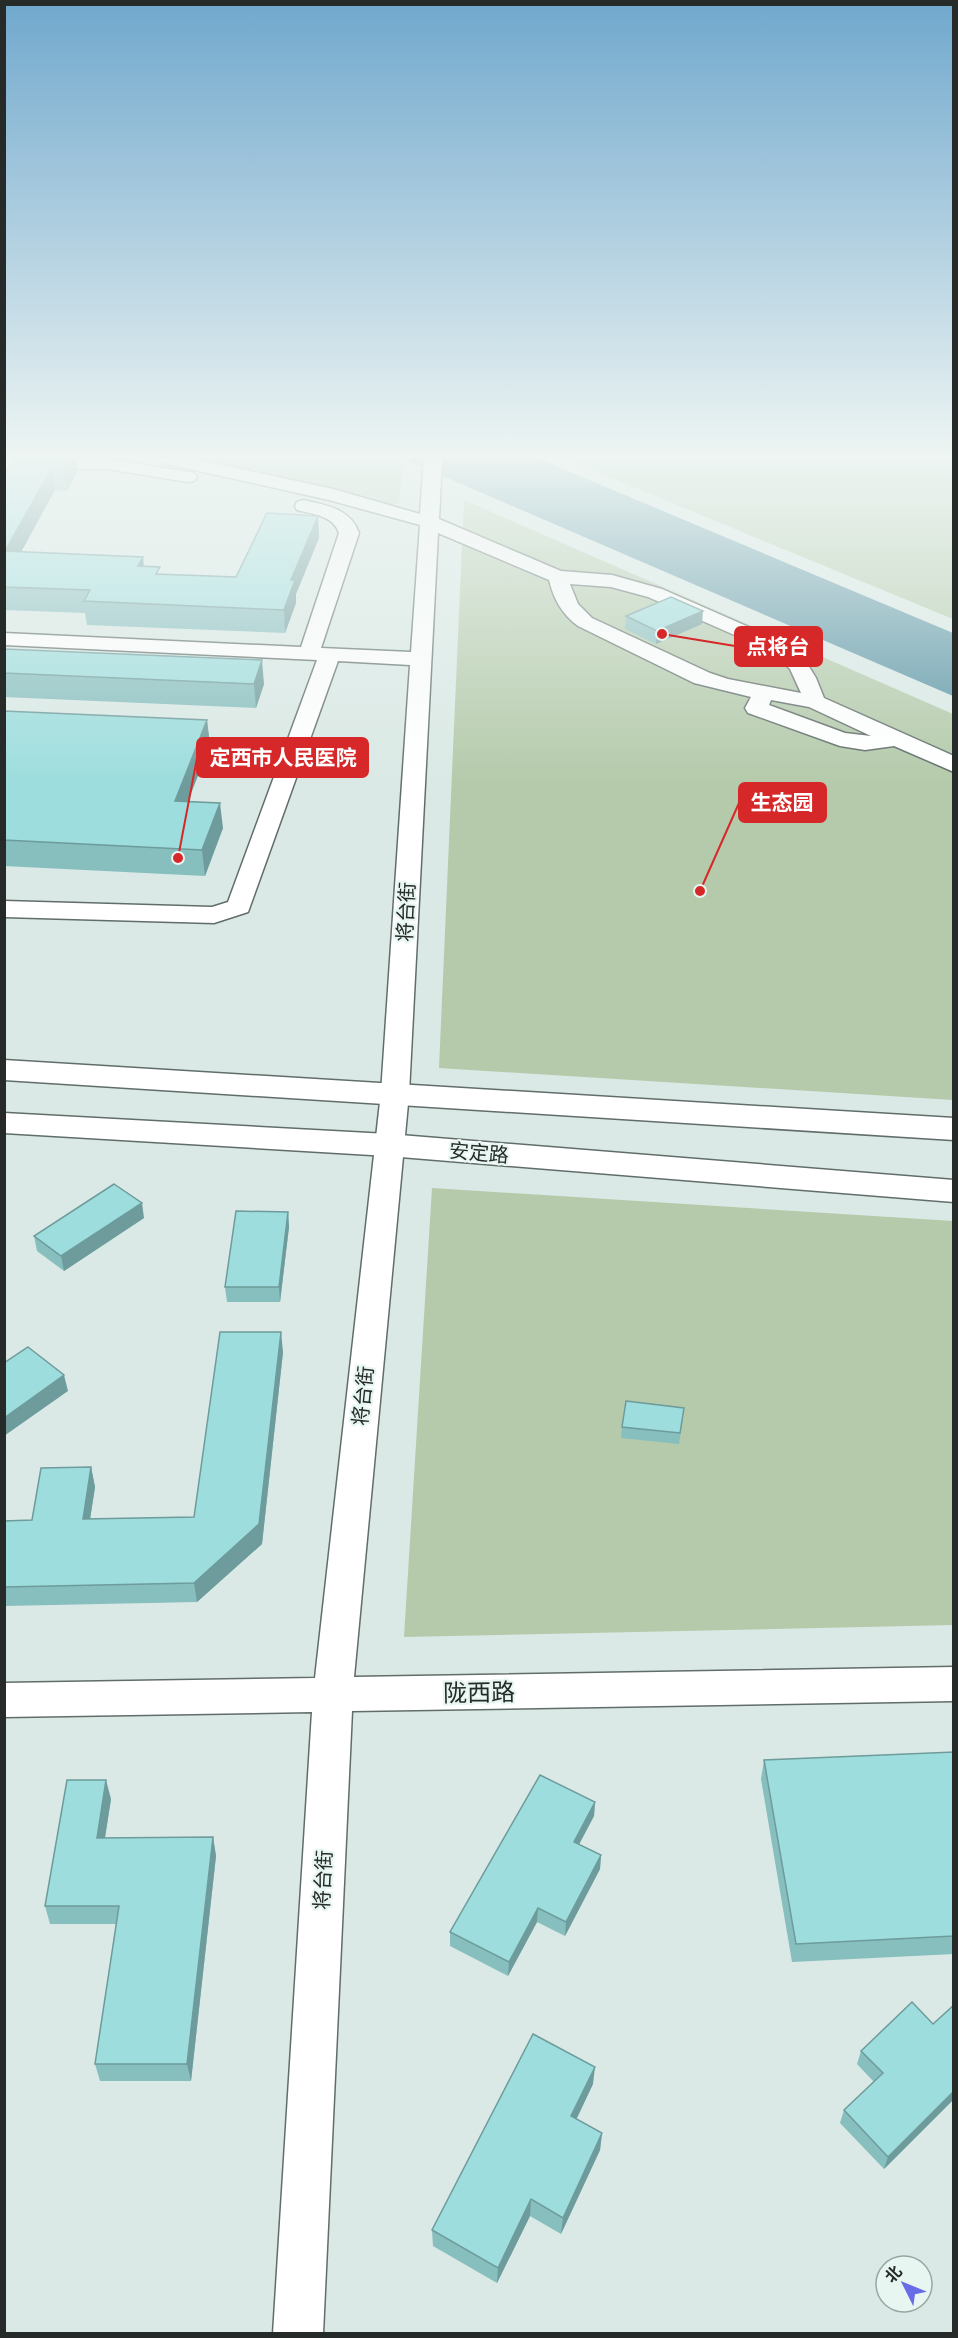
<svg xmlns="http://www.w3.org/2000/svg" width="958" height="2338" viewBox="0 0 958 2338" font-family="'Public Sans','Noto Sans SC',sans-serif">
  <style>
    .green { fill: #b4caaa }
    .water { fill: #5c95a5 }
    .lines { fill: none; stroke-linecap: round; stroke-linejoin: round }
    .minor-casing { stroke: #616d6a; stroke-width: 3 }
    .major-casing { stroke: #616d6a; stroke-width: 3 }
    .minor { fill: #fff; fill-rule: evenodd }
    .major { fill: #fff; fill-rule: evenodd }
    .wall { fill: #87bebe }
    .shaded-wall { fill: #6e9b9b }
    .building { fill: #9ddddd; stroke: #6e9b9b; stroke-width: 1.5 }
    .labels { text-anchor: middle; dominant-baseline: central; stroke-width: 4.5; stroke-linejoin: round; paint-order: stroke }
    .street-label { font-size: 20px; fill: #262b29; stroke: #e8f6f2 }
    .near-street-label { font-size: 24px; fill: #262b29; stroke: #e8f6f2 }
    .leader { fill: none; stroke: #d62828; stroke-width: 2 }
    .callout-dot { fill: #d62828; stroke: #e8f6f2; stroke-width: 2 }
    .callout { fill: #d62828; stroke: #d62828; stroke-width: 2 }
    .callout-label { font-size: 21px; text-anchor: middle; font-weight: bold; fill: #fff }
  </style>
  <rect width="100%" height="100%" fill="#dae9e5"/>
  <path class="green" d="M190,458H390L404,464L399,504L388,505L300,482Z
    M563,458H953V619Z
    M464,500L953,714V1100L439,1068Z
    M432,1188L953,1221V1625L404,1637Z"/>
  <path class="water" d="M401,458H537L953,633V696Z"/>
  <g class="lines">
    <defs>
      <path id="minor" d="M4,458L107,459L188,472L194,473L197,477L194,481L188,482L107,469L12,468L4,472Z
        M155,458H190L333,489L420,514L424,458H442L439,519L561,571L612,575L662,589L785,643L805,660L816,678L824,698L954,756V772L894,746L865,750L840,746L748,713L745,708L751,697L694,683L578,626C562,614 554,600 549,580L438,533L409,1093L354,1677L954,1667V1701L352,1711L323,2334H273L312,1712L4,1717V1683L315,1678L381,1093L410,665L338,661L248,912L214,923L4,917V901L212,907L228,902L317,660L4,645V633L301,647L339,533C334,516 313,514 297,510L295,506L297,502L304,500C327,506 350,508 359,533L321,648L411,652L420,525L329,500L158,462ZM570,584L611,587L648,597L771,651L790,669L801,693L728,679L710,673L592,618L578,604ZM771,700L809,707L871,736L845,733L769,705Z"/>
      <path id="major" d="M4,1060L954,1118V1140L4,1080Z
        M4,1113L388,1134L954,1180V1202L388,1156L4,1133Z"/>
    </defs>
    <use href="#minor" class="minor-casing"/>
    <use href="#major" class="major-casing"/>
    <use href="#minor" class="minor"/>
    <use href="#major" class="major"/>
  </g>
  <path class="wall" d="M15,458L77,471L67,491L55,490L21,552L144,567L161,575L236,577L318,516L319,538L296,594V603L285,633L87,625L85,613L4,610V475Z
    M626,616L702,624L656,644L625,629Z
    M4,649L264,684L256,708L4,697Z
    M4,711L207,720L210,745L188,801L223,828L205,876L4,866Z
    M288,1212L289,1227L280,1302H227L225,1287Z
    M144,1218L64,1271L37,1251L34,1236Z
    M283,1352L262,1544L197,1602L4,1606V1521L32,1520L91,1467L95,1487L90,1519L194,1517Z
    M683,1418L679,1444L621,1438L622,1427Z
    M954,1752V1954L792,1962L761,1779L764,1760Z
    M111,1799L105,1838L213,1837L216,1856L191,2081H100L95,2064L116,1924H50L45,1906Z
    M595,1802L594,1816L579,1844L601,1855L600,1869L565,1936L537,1922L508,1976L450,1946V1932Z
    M954,2005V2099L884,2169L840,2123L844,2110L874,2082L857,2064L861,2051L933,2024Z
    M593,2084L576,2119L602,2133L600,2150L561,2234L530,2216L497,2283L433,2246L432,2230Z"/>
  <path class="shaded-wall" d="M70,458H76L77,471L67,491L64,469Z
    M52,468L55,490L9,574L5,551Z
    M318,516L319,538L296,594V603L285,633L284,610L291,580Z
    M143,557L145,580L138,566Z
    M703,611L702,624L656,644L657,631Z
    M262,660L264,684L256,708L254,684Z
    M207,720L210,745L178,826L175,801Z
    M220,803L223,828L205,876L202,850Z
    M142,1203L144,1218L64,1271L61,1256Z
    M288,1212L289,1227L280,1302L279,1287Z
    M281,1332L283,1352L262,1544L197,1602L194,1583Z
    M64,1375L68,1391L4,1436V1418Z
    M91,1467L95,1487L87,1539L83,1519Z
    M106,1780L111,1799L102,1856L97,1838Z
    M595,1802L594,1816L573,1856L574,1842Z
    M213,1837L216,1856L191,2081L187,2064Z
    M601,1855L600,1869L565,1936L566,1922Z
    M538,1908L537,1922L508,1976L509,1962Z
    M595,2067L593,2084L570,2133L571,2116Z
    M954,2091V2099L884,2169L888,2157Z
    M602,2133L600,2150L561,2234L563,2218Z
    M531,2199L530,2216L497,2283L498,2268Z"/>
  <path class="building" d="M15,458H70L64,469L52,468L5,551L143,557L138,566L160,567L156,574L236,577L267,513L318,516L291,580H295L284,610L84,601L90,590L4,587V475Z
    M671,597L703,611L657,631L626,616Z
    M4,649L262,660L254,684L4,673Z
    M4,711L207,720L175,801L220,803L202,850L4,840Z
    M114,1184L142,1203L61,1256L34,1236Z
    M236,1211L288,1212L279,1287H225Z
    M220,1332H281L259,1524L194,1583L4,1587V1521L32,1520L41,1468L91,1467L83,1519L194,1517Z
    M28,1347L64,1375L4,1418V1363Z
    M626,1401L684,1408L680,1433L622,1427Z
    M954,1752V1936L796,1944L764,1760Z
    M540,1775L595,1802L574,1842L601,1855L566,1922L538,1908L509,1962L450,1932Z
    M67,1780H106L97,1838L213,1837L187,2064H95L119,1906H45Z
    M912,2002L933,2024L954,2005V2091L888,2157L844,2110L883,2073L861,2051Z
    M533,2034L595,2067L571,2116L602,2133L563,2218L531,2199L498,2268L432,2230Z"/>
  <linearGradient id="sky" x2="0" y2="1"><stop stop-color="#70a8cd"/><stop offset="0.58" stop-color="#eef5f3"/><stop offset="1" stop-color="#eef5f3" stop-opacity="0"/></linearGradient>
  <rect width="958" height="786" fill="url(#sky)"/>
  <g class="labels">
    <g class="street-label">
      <text transform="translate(406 912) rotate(-87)">将台街</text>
      <text transform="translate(479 1153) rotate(5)">安定路</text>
      <text transform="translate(363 1396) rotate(-84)">将台街</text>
      <text transform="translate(323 1880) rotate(-87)">将台街</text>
    </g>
    <g class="near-street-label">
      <text transform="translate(479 1692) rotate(-1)">陇西路</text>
    </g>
  </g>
  <path class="leader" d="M662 634L735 646M178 858L197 758M700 891L739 803"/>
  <g class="callout-dot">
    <circle cx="662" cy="634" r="6"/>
    <circle cx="178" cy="858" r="6"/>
    <circle cx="700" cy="891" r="6"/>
  </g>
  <g class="callout">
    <rect x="735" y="627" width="87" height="39" rx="6"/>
    <rect x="197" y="738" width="171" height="39" rx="6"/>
    <rect x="739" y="783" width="87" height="39" rx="6"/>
  </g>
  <g class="callout-label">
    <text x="778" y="654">点将台</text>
    <text x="283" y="765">定西市人民医院</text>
    <text x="782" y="810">生态园</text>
  </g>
  <rect width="958" height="2338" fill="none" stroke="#262b29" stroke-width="12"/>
  <g transform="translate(904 2284) rotate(313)"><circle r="28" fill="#e8f6f2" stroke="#9aa5a2" stroke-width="1.5"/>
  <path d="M0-4.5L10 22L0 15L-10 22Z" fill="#666de6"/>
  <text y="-9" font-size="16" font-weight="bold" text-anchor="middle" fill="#262b29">北</text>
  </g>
</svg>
